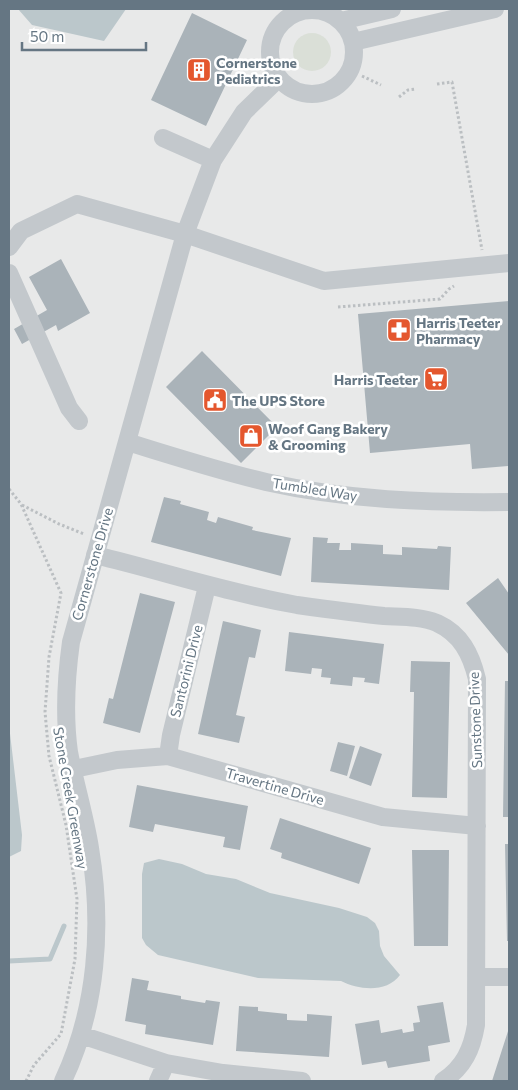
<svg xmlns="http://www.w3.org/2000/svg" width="518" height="1090" viewBox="0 0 518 1090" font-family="Commissioner,sans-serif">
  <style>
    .built { fill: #e8e9e9 }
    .green { fill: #dadfd7 }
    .water { fill: #bbc7cb }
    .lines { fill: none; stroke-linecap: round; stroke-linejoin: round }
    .stream { stroke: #bbc7cb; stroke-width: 5 }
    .building { fill: #aab3b9 }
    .path { stroke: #bbbfc2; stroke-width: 3; stroke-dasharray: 2.5 2.5; stroke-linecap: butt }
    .minor { stroke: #c3c8cc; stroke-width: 18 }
    .labels { text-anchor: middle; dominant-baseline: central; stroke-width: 5; stroke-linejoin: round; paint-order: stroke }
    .poi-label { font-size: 14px; font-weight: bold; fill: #657683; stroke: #fff; text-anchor: start }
    .street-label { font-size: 14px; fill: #657683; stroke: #fff }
  </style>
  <rect width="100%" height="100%" fill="#fafaf8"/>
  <path class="built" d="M9,9H509V1081H9Z"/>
  <path class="green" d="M293 52a19 19 0 1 1 38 0a19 19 0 1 1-38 0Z"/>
  <path class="water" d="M18,9H126L104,41L32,25Z
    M9,693V725L22,835L21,851L9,857Z
    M159,859L182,864L206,874L236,879L270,893L339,908L367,917L375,923L379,931L380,946L384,956L400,975C387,993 359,990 341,981L258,978L158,955L146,945L142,938V874L144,863Z"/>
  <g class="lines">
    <path class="stream" d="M9,961L50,959L64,926"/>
  </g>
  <path class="building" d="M192,13L247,40L206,126L151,100Z
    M61,259L90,313L58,331L56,325L22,344L14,329L47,310L29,277Z
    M509,301L508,466L472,469L470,444L370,453L358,314Z
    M202,351L277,427L241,463L166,387Z
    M164,497L181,501L180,504L209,512L207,520L216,523L218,517L253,527L252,530L291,538L281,576L151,542Z
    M313,537L328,538L327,543H340L339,550H351V543L383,545V554L402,555V547L437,549L438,546L451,547L449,590L311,582Z
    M498,578L509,594V655L466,603Z
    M140,593L175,602L140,733L103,723L109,698L113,699Z
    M223,621L261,630L255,658L249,657L236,715L245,717L239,743L198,734Z
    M289,632L384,644L379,684L364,682L365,678L353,677L352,686L330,684L331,678L321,677L322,669L312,668L311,674L285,671Z
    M411,661L450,662L447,798L412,797L414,692H410Z
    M505,681H509V817H503Z
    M338,742L355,746L347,776L330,771Z
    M360,746L382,754L371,786L349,778Z
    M137,785L248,806L240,850L223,847L225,837L155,824L153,832L129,827Z
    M280,818L371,848L359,884L281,858L282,853L270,849Z
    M505,844H509V941H507Z
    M412,850H449L448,946H414Z
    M132,978L149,981L147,990L181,996V999L205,1003L206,1000L220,1002L213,1045L145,1034L146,1025L125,1021Z
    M443,1002L450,1042L428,1046L430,1061L388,1068L386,1061L362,1065L355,1024L379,1020L381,1033L402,1029L403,1033L414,1031L413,1023L420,1022L417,1006Z
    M239,1006L258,1007V1011L287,1014V1020L307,1021V1014L332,1016L329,1057L236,1051Z
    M509,1028V1081H492Z"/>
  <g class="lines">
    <path class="path" d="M362,76L381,85
      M437,84L452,82L482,250
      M399,97L408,90L416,89
      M338,307L440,299L449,289L454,286
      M9,489L21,504L61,593L49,657L45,712L49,756L66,825L77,899L75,959L61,1034L34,1065L26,1081
      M22,505L59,524L84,534"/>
    <path class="minor" d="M270 52a42 42 0 1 1 84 0a42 42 0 1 1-84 0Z
      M341,21L392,9
      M353,42L495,9
      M163,138L213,160
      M9,247L21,231L77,204L185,234L324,281L509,263
      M9,273L69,408L79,421
      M127,442C173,456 219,471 266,482C346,500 428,503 509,502
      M95,555C162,571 228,593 297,605C326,609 355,613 384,616C401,617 420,616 437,623C461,634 471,654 477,679L476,1025C472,1049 464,1067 443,1081
      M168,756L171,735L207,586
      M74,769L117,760L168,756L383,817L477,826
      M477,977H509
      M81,1035L166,1063L223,1073L302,1081
      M63,1081C97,1009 103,926 90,848C85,816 75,784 69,752C64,716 66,678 71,642L185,234L213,160L244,112L279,78
      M158,1081L166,1063"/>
  </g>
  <defs>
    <symbol id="building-square" viewBox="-11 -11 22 22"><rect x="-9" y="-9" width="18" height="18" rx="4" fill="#e4572e" stroke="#fff"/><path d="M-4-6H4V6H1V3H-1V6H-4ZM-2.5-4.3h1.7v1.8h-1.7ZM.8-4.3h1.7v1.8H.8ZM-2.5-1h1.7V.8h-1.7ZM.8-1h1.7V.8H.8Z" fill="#fff"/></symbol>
    <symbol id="pharmacy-square" viewBox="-11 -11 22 22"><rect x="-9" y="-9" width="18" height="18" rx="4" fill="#e4572e" stroke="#fff"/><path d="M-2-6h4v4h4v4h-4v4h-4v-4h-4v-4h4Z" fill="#fff"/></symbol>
    <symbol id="supermarket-square" viewBox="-11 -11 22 22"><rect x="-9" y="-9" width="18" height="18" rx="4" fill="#e4572e" stroke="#fff"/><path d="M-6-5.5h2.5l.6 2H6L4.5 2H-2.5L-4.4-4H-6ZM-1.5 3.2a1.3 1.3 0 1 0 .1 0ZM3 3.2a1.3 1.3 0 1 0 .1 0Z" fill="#fff"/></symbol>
    <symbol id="civic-square" viewBox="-11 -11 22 22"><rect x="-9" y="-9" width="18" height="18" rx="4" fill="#e4572e" stroke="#fff"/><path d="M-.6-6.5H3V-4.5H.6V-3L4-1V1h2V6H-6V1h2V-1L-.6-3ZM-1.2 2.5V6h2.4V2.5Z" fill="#fff"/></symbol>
    <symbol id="shop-square" viewBox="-11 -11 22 22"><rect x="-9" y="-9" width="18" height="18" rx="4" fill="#e4572e" stroke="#fff"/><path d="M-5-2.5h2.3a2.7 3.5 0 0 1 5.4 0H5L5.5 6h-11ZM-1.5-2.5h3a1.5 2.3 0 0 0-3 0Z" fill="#fff"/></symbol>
  </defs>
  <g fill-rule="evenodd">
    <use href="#building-square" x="185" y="56" width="28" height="28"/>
    <use href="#pharmacy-square" x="385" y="316" width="28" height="28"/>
    <use href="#supermarket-square" x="422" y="365" width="28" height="28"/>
    <use href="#civic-square" x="201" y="386" width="28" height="28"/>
    <use href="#shop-square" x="237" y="422" width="28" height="28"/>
  </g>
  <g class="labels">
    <g class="poi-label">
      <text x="216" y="62">Cornerstone<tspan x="216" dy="16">Pediatrics</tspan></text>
      <text x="416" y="322">Harris Teeter<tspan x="416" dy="16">Pharmacy</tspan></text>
      <text x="418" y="379" text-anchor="end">Harris Teeter</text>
      <text x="232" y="400">The UPS Store</text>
      <text x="268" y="428">Woof Gang Bakery<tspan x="268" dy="16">&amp; Grooming</tspan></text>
    </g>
    <g class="street-label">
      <text transform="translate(315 489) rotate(9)">Tumbled Way</text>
      <text transform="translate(92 564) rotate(-74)">Cornerstone Drive</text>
      <text transform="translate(186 671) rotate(-76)">Santorini Drive</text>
      <text transform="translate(475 720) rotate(-92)">Sunstone Drive</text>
      <text transform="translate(275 786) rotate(16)">Travertine Drive</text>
      <text transform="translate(71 798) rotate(80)">Stone Creek Greenway</text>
    </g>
  </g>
  <rect width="518" height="1090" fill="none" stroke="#657683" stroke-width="20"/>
  <path d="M22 42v8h124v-8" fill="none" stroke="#657683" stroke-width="2.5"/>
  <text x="30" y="42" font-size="15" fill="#657683" stroke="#ffffff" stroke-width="4" paint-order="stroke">50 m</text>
</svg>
